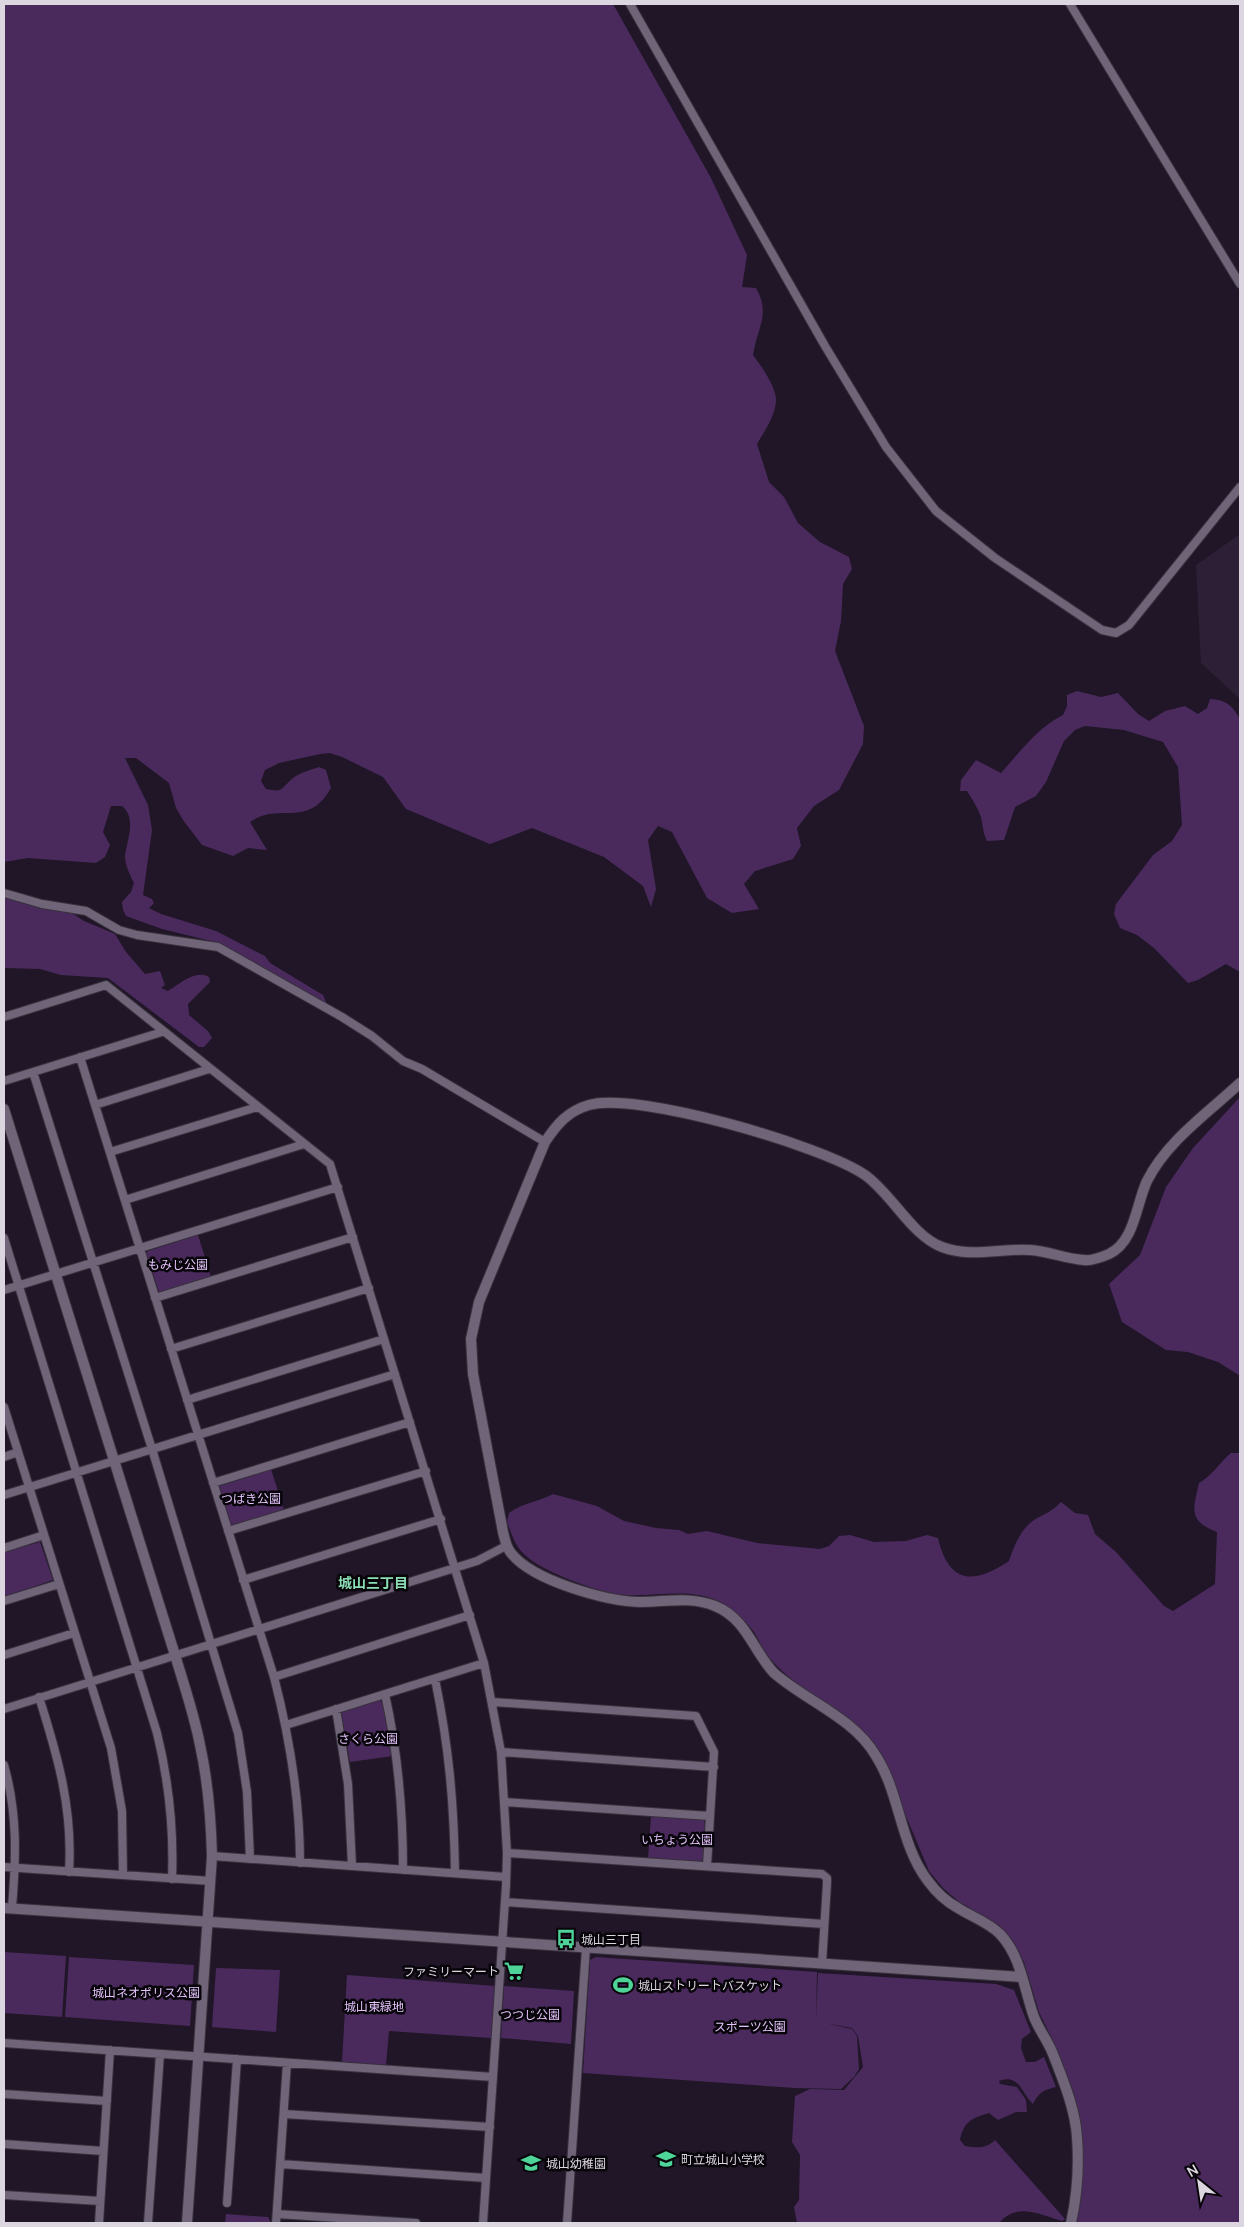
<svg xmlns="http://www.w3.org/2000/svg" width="1244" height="2227" viewBox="0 0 1244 2227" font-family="Manrope,'Noto Sans JP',sans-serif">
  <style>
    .built { fill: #2d2036 }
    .green { fill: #4a2a5d }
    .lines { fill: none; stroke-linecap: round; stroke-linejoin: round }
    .minor-casing { stroke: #38313d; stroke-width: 10 }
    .tertiary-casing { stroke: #38313d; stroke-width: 12 }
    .minor { stroke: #6f6478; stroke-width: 8 }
    .tertiary { stroke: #6f6478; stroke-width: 10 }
    .labels { text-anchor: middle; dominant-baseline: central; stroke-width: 5; stroke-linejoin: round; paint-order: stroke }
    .park-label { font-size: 12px; fill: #e3c2fa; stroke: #08050a }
    .poi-label { font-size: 12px; fill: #dcd6e1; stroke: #08050a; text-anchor: start }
    .neighbourhood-label { font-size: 14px; font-weight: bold; fill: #8bddb4; stroke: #08050a }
  </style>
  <rect width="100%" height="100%" fill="#201627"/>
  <path class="built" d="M1240,534V699L1201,663L1196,565Z"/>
  <path class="green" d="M4,4H613L711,178L747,255L742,287L756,288C771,314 757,328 753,355C761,366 776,386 776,400C776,415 764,432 757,444L769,482L784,497L798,523L820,542L849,557L852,569L843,584L841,621L835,651L864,726L863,744L839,790L814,806L797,828L801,846L793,859L755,871L744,884L759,909L732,913L707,898L672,832L658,826L648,840L656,889L651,907L643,886L604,857L532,828L490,844L406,809L383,777L342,757L330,753L320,754L279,763L265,770L261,781L266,789C284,793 281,788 293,778C300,773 310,770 319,767L326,770L331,788C307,830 280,801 250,822L267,850L248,848L233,856L202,845L183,820L176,808L169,783L136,758H125L148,805L152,830L143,895L152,899L154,903L149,908L161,914L216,931L265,956L270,963L323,995L327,1004L324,1005L219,943L162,929L126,916L123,910L122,902L131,892L134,883C130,875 125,865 125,856C127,840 137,818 122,806H111L103,832L110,845L105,857L96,863L28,858L4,862Z
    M1077,691L1101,697L1118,693L1138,714L1149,721L1165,711L1185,706L1198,714L1207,708L1210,699C1226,700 1232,705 1240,719V972L1226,964L1198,980L1188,983L1154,948L1137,935L1120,928L1114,914L1116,904L1153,855L1172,841L1182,825L1178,767L1163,742L1124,730L1085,726L1075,730L1064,741L1046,782L1036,796L1015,807L1004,840L987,841C983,833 983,826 981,817C978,808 972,799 967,791H960L961,780L976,760L1001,773C1021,751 1036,729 1063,715L1067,706V695Z
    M4,892L44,900L72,913L84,921L115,934L126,952L145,974L160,971L165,985L161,988L168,991C179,984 196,969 209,977L210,982L188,1004L189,1015L208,1031L212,1038L204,1047H199L108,978L61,975L40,969L4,968Z
    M1240,1097V1376L1218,1362L1188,1352L1166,1350L1122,1322L1109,1284L1140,1255L1166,1187L1193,1148Z
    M198,1235L211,1277L159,1292L146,1253L148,1251Z
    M1231,1453H1240V2223H1077L1080,2204L1082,2134L1076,2103L1054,2043L1039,2012L1024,1962L1013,1941L999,1925L958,1901L943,1888L929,1871L877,1747C846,1710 797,1692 767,1655C761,1648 759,1639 754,1632C745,1620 733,1609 720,1602C691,1587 657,1597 626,1595C602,1594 542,1572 525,1555C516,1548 511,1533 507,1522L509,1513C522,1503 538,1502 553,1494L597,1506L624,1521L656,1528L679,1530L688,1534L707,1531L757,1543L820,1549L829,1546L839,1536L850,1535L874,1542L906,1541L927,1535L938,1538C949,1584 973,1585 1009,1561C1014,1546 1020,1530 1034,1520C1044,1514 1053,1511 1061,1502L1075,1513L1088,1515L1095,1534L1116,1552L1164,1606L1173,1611L1215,1584L1217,1532C1188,1521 1193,1510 1199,1483C1212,1476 1219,1463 1231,1453Z
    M271,1469L284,1510L231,1525L219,1486Z
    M40,1542L53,1580L4,1597V1552Z
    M379,1700L384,1704L393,1756L350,1762L341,1712Z
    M651,1816L704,1820L705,1823L703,1860L700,1862L648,1858Z
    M4,1952L66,1956L62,2017L4,2013Z
    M69,1957L194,1965L190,2026L65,2017Z
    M596,1957L817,1972L816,2021L818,1973L996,1984L1014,1990L1031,2032L1022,2039L1021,2048L1026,2062H1035L1044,2057L1056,2087C1044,2090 1039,2092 1033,2104C1021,2093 1019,2073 999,2081L1000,2084L1017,2087L1026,2100L1027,2112H1016L998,2120L989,2113C972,2118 964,2121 960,2140L965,2146C977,2148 986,2149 995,2140L1065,2219L1062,2221C1039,2214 1017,2202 999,2223H797L794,2207L799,2200L800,2155L792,2142L795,2096L810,2089L844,2090L863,2067L858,2036L852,2028L825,2023L852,2029L857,2036L859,2069L854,2077L841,2089L795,2088L583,2073L590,1960Z
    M216,1968L280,1970L276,2032L212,2027Z
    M347,1975L495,1986L491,2038L389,2031L386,2065L342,2062Z
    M504,1986L574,1991L571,2044L501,2038Z
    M226,2214L268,2217L271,2223H225Z"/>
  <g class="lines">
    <defs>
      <path id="minor" d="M630,4L825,346L886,447L936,511L995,558L1102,630L1116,633L1129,625L1240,487
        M1070,4L1240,284
        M4,893L42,904L86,911L119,930L137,935L218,947L342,1017L372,1036L403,1061L422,1069L545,1142
        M4,1017L106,985L330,1164L484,1663L501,1752L507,1853L506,1886L483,2223
        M80,1057L274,1677C290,1739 300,1798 300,1863
        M33,1072L152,1449L238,1733L247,1792L250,1859
        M4,1081L162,1032
        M95,1105L209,1069
        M110,1152L257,1107
        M125,1200L304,1144
        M4,1238L157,1733C169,1782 174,1829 172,1879
        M4,1290L338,1187
        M155,1298L353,1237
        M171,1349L369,1288
        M187,1400L384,1339
        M4,1407L111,1748L122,1811L123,1875
        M4,1457L18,1452
        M213,1483L410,1422
        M4,1495L395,1374
        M228,1531L426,1471
        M4,1548L44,1535
        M243,1580L441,1519
        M4,1601L59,1584
        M4,1655L74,1633
        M274,1677L470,1615
        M435,1679C449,1747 454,1803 455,1873
        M385,1694C398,1752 403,1810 403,1870
        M39,1697C58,1757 73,1809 69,1872
        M493,1702L696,1716L714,1752L707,1866
        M4,1709L477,1561L506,1546
        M336,1709L348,1784L352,1866
        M286,1725L484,1663
        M501,1752L714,1767
        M4,1765C18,1814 16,1859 12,1908
        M505,1802L710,1816
        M507,1853L822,1874L827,1878V1883L822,1964
        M212,1856L506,1877
        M4,1867L211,1881
        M505,1902L824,1924
        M4,2043L493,2077
        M4,2094L107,2101
        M284,2114L490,2127
        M4,2144L103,2151
        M280,2164L486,2178
        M4,2195L100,2201
        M227,2203L237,2059
        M277,2214L416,2223
        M99,2223L110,2050
        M148,2223L160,2054
        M276,2223L287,2063
        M567,2223L586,1948"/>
      <path id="tertiary" d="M4,1109L175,1655C184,1685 194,1714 200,1745C208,1781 211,1819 212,1856L187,2223
        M4,1908L1021,1977
        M1071,2223C1077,2196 1079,2164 1077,2137C1075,2108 1063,2080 1053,2054C1048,2041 1039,2030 1034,2017C1024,1989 1021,1956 1000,1934C988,1922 972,1917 958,1908C947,1902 936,1892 928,1881C900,1845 900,1793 876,1756C854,1718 806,1701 774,1673C753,1651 747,1619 715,1606C691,1596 665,1602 640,1602C606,1601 533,1581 511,1553C506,1547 505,1540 503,1532L473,1374L471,1339L479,1302L545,1142C557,1124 568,1111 589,1105C637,1091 823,1146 865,1175C892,1194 912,1236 942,1247C971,1258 1001,1248 1030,1250C1048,1251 1066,1259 1084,1260C1091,1261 1102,1257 1109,1254C1135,1242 1136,1204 1147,1181C1167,1141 1208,1113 1240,1083"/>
    </defs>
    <use href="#minor" class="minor-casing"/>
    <use href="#tertiary" class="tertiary-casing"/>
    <use href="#minor" class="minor"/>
    <use href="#tertiary" class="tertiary"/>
  </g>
  <defs>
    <symbol id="bus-bare" viewBox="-9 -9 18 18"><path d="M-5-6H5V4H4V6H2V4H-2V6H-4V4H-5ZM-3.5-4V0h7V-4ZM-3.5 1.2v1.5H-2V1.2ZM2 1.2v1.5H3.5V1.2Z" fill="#4ed399" stroke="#08050a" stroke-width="2.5" paint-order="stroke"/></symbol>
    <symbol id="supermarket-bare" viewBox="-9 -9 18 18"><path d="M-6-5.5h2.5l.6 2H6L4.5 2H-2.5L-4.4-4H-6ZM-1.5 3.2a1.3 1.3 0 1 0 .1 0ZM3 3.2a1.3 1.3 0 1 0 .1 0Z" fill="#4ed399" stroke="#08050a" stroke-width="2.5" paint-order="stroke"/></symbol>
    <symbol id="stadium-bare" viewBox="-9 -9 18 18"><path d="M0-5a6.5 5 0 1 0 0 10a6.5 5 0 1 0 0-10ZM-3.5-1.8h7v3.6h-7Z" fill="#4ed399" stroke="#08050a" stroke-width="2.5" paint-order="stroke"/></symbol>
    <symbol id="school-bare" viewBox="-9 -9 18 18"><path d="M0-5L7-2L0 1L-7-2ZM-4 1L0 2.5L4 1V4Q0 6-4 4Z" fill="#4ed399" stroke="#08050a" stroke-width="2.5" paint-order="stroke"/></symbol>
  </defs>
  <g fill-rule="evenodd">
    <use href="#bus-bare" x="552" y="1925" width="28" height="28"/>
    <use href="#supermarket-bare" x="500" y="1957" width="28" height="28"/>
    <use href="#stadium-bare" x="609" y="1971" width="28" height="28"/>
    <use href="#school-bare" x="652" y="2145" width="28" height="28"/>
    <use href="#school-bare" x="517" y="2149" width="28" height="28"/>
  </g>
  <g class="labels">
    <g class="park-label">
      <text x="178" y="1264">もみじ公園</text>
      <text x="251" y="1498">つばき公園</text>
      <text x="368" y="1738">さくら公園</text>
      <text x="677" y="1839">いちょう公園</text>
      <text x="146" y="1992">城山ネオポリス公園</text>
      <text x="374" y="2006">城山東緑地</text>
      <text x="530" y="2014">つつじ公園</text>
      <text x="750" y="2026">スポーツ公園</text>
    </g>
    <g class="poi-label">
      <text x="581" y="1939">城山三丁目</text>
      <text x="499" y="1971" text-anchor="end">ファミリーマート</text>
      <text x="638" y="1985">城山ストリートバスケット</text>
      <text x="681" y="2159">町立城山小学校</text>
      <text x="546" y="2163">城山幼稚園</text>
    </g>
    <g class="neighbourhood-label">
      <text x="373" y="1582">城山三丁目</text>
    </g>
  </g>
  <rect width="1244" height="2227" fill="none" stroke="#dcd6e1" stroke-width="10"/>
  <g transform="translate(1199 2182) rotate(330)" stroke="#08050a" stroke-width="4" paint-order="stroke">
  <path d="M0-4L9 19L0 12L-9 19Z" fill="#dcd6e1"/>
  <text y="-8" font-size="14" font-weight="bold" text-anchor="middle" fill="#dcd6e1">N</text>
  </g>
</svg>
